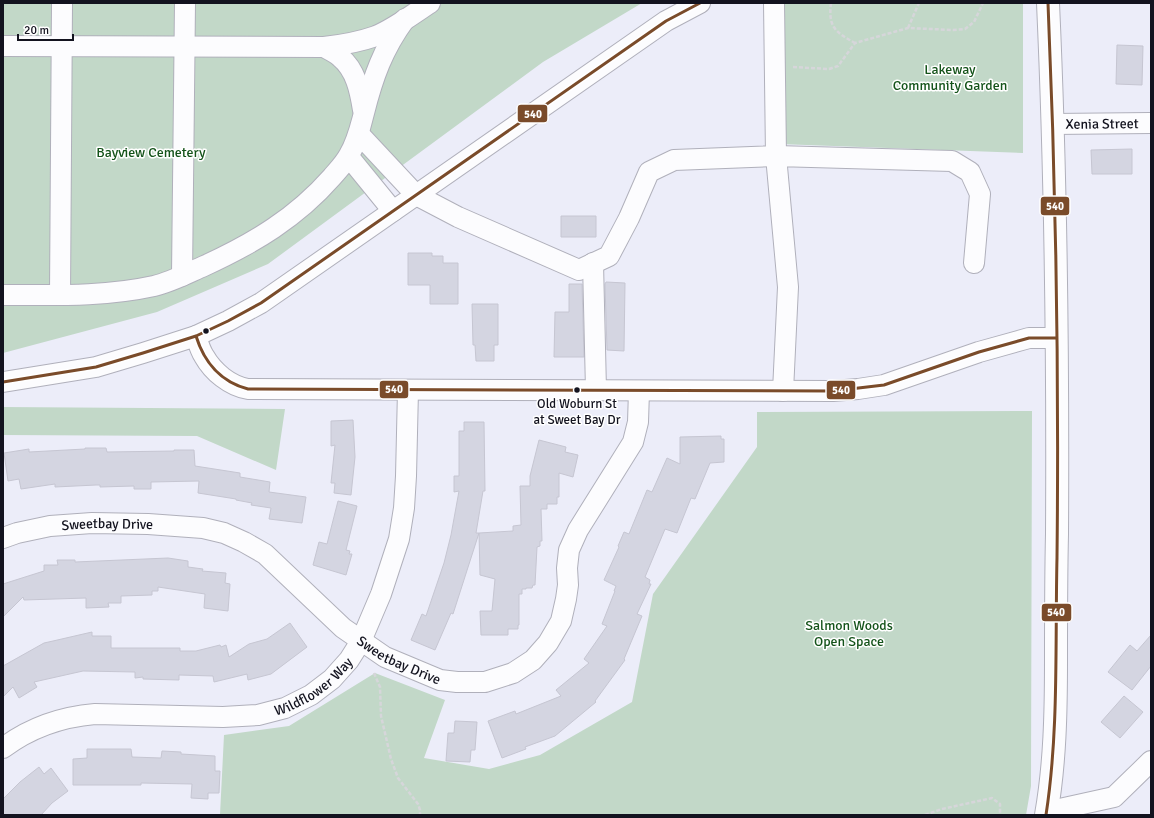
<svg xmlns="http://www.w3.org/2000/svg" width="1154" height="818" viewBox="0 0 1154 818" font-family="Signika,sans-serif">
  <style>
    .green { fill: #c2d8c8 }
    .building { fill: #d4d5e1; stroke: #c6c6d2 }
    .lines { fill: none; stroke-linecap: round; stroke-linejoin: round }
    .minor-casing { stroke: #b0b0bb; stroke-width: 22 }
    .major-casing { stroke: #b0b0bb; stroke-width: 24 }
    .path { stroke: #d6d6da; stroke-width: 2.5; stroke-dasharray: 4 2; stroke-linecap: butt }
    .minor { stroke: #fcfcfe; stroke-width: 20 }
    .major { stroke: #fcfcfe; stroke-width: 22 }
    .bus-1-casing { stroke: #fff; stroke-width: 6 }
    .bus-1 { stroke: #7a4b2a; stroke-width: 3 }
    .bus-dot { fill: #13131f; stroke: #fff; stroke-width: 1.5 }
    .labels { text-anchor: middle; dominant-baseline: central; stroke-width: 3; stroke-linejoin: round; paint-order: stroke }
    .bus-label { font-size: 13px; fill: #13131f; stroke: #fff }
    .park-label { font-size: 14px; fill: #14531a; stroke: #fff }
    .street-label { font-size: 14px; fill: #13131f; stroke: #fff }
    .line-badge { stroke: #fff; stroke-width: 1.5 }
    .badge-label { font-size: 11px; text-anchor: middle; font-weight: bold; fill: #fff }
  </style>
  <rect width="100%" height="100%" fill="#ecedf9"/>
  <path class="green" d="M3,3H642L543,62L268,264L157,312L3,353Z
    M779,3H1023V153L779,144Z
    M3,407L285,409L276,470L197,436L3,435Z
    M1032,411L1031,786L1026,815H220L224,735L289,726L375,673L445,700L424,758L489,769L540,755L632,702L653,594L757,447V412Z"/>
  <path class="building" d="M1117,45L1143,46L1142,85L1116,84Z
    M1132,149V174H1092L1091,150Z
    M561,216H596V237H561Z
    M408,253H432V256H443V263H458V304H430V285H408Z
    M606,282L625,283L624,351L607,350L605,284Z
    M569,284H582L584,357H554L555,312H569Z
    M472,304H498V345H494V361H476L475,345H473Z
    M353,420L355,457L351,495L334,493L335,483H331L335,445L331,446V421Z
    M464,422H484L485,491H483L476,533H479L453,614L451,613L435,650L411,640L422,614L426,616L444,563L451,535L459,491L454,492V476H459V431H464Z
    M721,436V439H724V462L710,463L695,499L691,498L677,533L665,529L645,577L650,580L649,584H651L637,614L642,616L624,659L625,660L595,701L596,702L555,736L525,747L526,749L502,758L488,721L515,711L516,714L561,696L556,690L589,663L584,659L607,626L602,624L615,591H614L616,586L604,580L619,547L618,546L624,532L629,534L647,490L652,492L667,458L680,464V437Z
    M539,440L566,447L565,452L578,455L573,477L559,473V497H557V504H547V509H541L542,541H540V546L537,547L535,585H533L532,588H526V589H522V594H519V625H518V629H508V635H481L480,611H492L495,579L480,575L479,533L513,531V526L521,525L520,486H530V476Z
    M85,448H106L107,452L174,451V450H194L195,466L240,473V477L270,482L269,492L306,497L302,523L269,519L271,508L251,505L252,503L236,500V499L198,493L199,481L151,482V489H134V486L100,487V485H96L55,487V484L21,489L19,479L8,481L4,453L29,449V452L85,449Z
    M338,501L357,506L346,550L350,551L349,554H352L346,575L313,565L319,542L327,544Z
    M168,558L188,561V567L203,569L202,571L226,573L225,583L230,584L228,611L204,608L205,594L158,587V591H152V595L121,596V603H108L109,607L86,608V598L24,600L23,597L3,617V584L44,571V565H58L57,560H75V562Z
    M290,623L307,647L271,674L248,680L247,674L214,682L213,676L179,675V680L143,679V677L135,678V672L83,671L34,682L37,687L19,698L13,687L3,697V666L44,643L53,641L92,632V636H111V648H180V651H196L220,645L221,647L226,645L229,657L249,644L267,639Z
    M1151,635V666L1132,690L1108,672L1130,645L1137,651Z
    M1124,696L1143,712L1120,738L1101,722Z
    M455,721L477,722L475,750H471L470,762L446,761L448,733H454Z
    M87,749H131L132,757L161,758L162,751L181,752V754L215,756V771H220L219,793H208V799L191,798L192,784L141,783V785H73V759L87,758Z
    M39,767L44,774L51,768L68,791L52,803L41,815H3V799L20,782Z"/>
  <g class="lines">
    <defs>
      <g id="minor">
        <path d="M3,46L324,47C342,45 359,42 376,36C395,28 413,14 430,3"/>
        <path d="M324,47C329,50 336,53 340,57C356,70 360,91 363,110"/>
        <path id="s1" d="M1053,124L1151,123"/>
        <path d="M359,134L416,195L458,217L579,270L609,256L629,218L649,172L674,160L776,156L774,3"/>
        <path d="M349,157L393,211"/>
        <path d="M593,263L596,390"/>
        <path d="M182,276L185,3"/>
        <path d="M3,295C53,295 104,297 154,286C171,282 188,273 204,266C254,243 296,218 332,177C338,170 345,163 349,155C357,142 360,128 364,113C373,77 383,49 405,19"/>
        <path d="M60,295L62,3"/>
        <path d="M196,336C198,342 200,350 204,356C213,372 230,386 248,389L833,391L858,389L884,385L979,352L1029,338H1057"/>
        <path d="M3,382L96,367L143,353L196,336L228,321L261,303L666,21L700,3"/>
        <path d="M783,391L788,287L776,156L952,161L970,172L980,194L974,263"/>
        <path id="s2" d="M3,538L17,533L50,526L92,523L148,524L203,528L224,533L244,542L265,554L343,628L385,657L440,680L457,682H485L513,673L533,660L548,643L561,621L566,599L568,585L567,568L569,550L578,530L633,442L638,422L639,391"/>
        <path id="s3" d="M3,748C31,727 60,717 95,714L223,717L258,715L285,708L311,695L332,679L349,660L361,641L381,594L399,539L404,508L406,476L408,390"/>
        <path d="M1046,812L1114,797L1151,761"/>
      </g>
      <path id="major" d="M1046,815C1055,764 1056,712 1056,660C1056,618 1056,576 1057,534C1058,357 1056,180 1048,3"/>
    </defs>
    <use href="#minor" class="minor-casing"/>
    <use href="#major" class="major-casing"/>
    <path class="path" d="M831,3C828,27 835,32 855,43
      M908,28L919,3
      M793,67L829,69L838,66L855,43L908,28L953,30L965,29L974,22L983,3
      M374,673L380,687L381,716L391,759L398,778L418,804L420,810V815
      M925,815L942,809L992,798L1000,804V815"/>
    <use href="#minor" class="minor"/>
    <use href="#major" class="major"/>
    <defs>
      <path id="bus-1" d="M196,336C204,362 221,382 248,389L833,391L884,385L979,352L1029,338H1057
        M3,382L96,367L143,353L196,336L228,321L261,303L666,21L700,3
        M1046,815C1059,730 1055,644 1057,558C1059,373 1056,188 1048,3"/>
    </defs>
    <use href="#bus-1" class="bus-1-casing"/>
    <use href="#bus-1" class="bus-1"/>
  </g>
  <g class="bus-dot">
    <circle cx="206" cy="331" r="3.5"/>
    <circle cx="577" cy="390" r="3.5"/>
  </g>
  <g class="labels">
    <g class="bus-label">
      <text x="577" y="404">Old Woburn St<tspan x="577" dy="16">at Sweet Bay Dr</tspan></text>
    </g>
    <g class="park-label">
      <text x="950" y="69">Lakeway<tspan x="950" dy="16">Community Garden</tspan></text>
      <text x="151" y="152">Bayview Cemetery</text>
      <text x="849" y="625">Salmon Woods<tspan x="849" dy="16">Open Space</tspan></text>
    </g>
    <g class="street-label">
      <text stroke="none"><textPath href="#s1" startOffset="49">Xenia Street</textPath></text>
      <text stroke="none"><textPath href="#s2" startOffset="106">Sweetbay Drive</textPath></text>
      <text stroke="none"><textPath href="#s2" startOffset="442">Sweetbay Drive</textPath></text>
      <text stroke="none"><textPath href="#s3" startOffset="326">Wildflower Way</textPath></text>
    </g>
  </g>
  <g class="line-badge">
    <rect x="517" y="104" width="31" height="19" rx="4" fill="#7a4b2a"/>
    <rect x="1040" y="196" width="30" height="20" rx="4" fill="#7a4b2a"/>
    <rect x="379" y="380" width="30" height="19" rx="4" fill="#7a4b2a"/>
    <rect x="826" y="380" width="30" height="20" rx="4" fill="#7a4b2a"/>
    <rect x="1041" y="603" width="31" height="19" rx="4" fill="#7a4b2a"/>
  </g>
  <g class="badge-label">
    <text x="533" y="118">540</text>
    <text x="1055" y="210">540</text>
    <text x="394" y="393">540</text>
    <text x="841" y="394">540</text>
    <text x="1056" y="616">540</text>
  </g>
  <rect width="1154" height="818" fill="none" stroke="#13131f" stroke-width="8"/>
  <path d="M18 34v6h55v-6" fill="none" stroke="#13131f" stroke-width="2"/>
  <text x="24" y="34" font-size="12" fill="#13131f" stroke="#ffffff" stroke-width="3" paint-order="stroke">20 m</text>
</svg>
